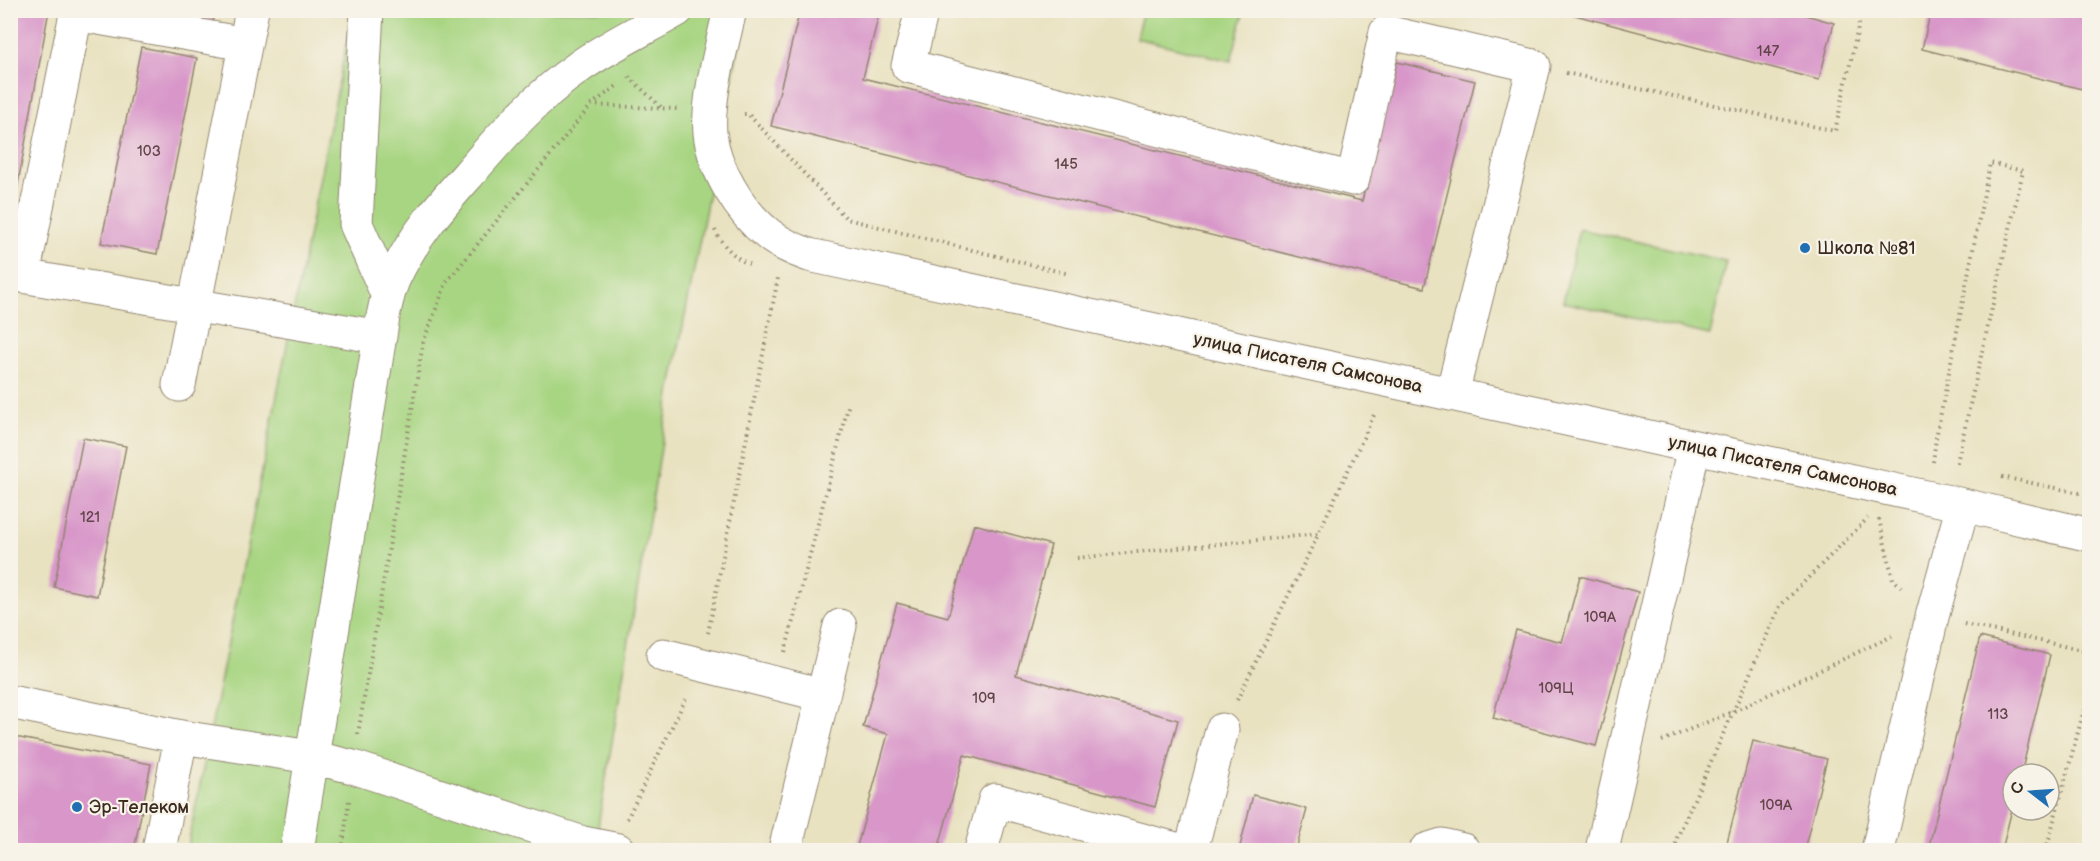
<svg xmlns="http://www.w3.org/2000/svg" width="2100" height="861" viewBox="0 0 2100 861" font-family="'Balsamiq Sans',sans-serif">
  <style>
    .green { fill: #a8d582; stroke: #728050; stroke-width: 1.5 }
    .building { fill: #d896c9 }
    .lines { fill: none; stroke-linecap: round; stroke-linejoin: round }
    .minor-casing { stroke: #928670; stroke-width: 35 }
    .path { stroke: #928670; stroke-width: 4; stroke-dasharray: 1.5 4.5; stroke-linecap: butt }
    .minor { stroke: #fff; stroke-width: 33 }
    .poi-dot { fill: #1f6fb2; stroke: #f7f3e8; stroke-width: 2 }
    .labels { text-anchor: middle; dominant-baseline: central; stroke-width: 4.5; stroke-linejoin: round; paint-order: stroke }
    .number-label { font-size: 15px; fill: #624549 }
    .poi-label { font-size: 18px; fill: #3b2a1e; stroke: #f7f3e8; text-anchor: start }
    .street-label { font-size: 18px; fill: #3b2a1e; stroke: #f7f3e8 }
  </style>
  <rect width="100%" height="100%" fill="#f7f3e8"/>
  <filter id="ink" filterUnits="userSpaceOnUse"><feTurbulence type="fractalNoise" baseFrequency=".0167" numOctaves="2"/><feDisplacementMap in="SourceGraphic" scale="12" xChannelSelector="R" yChannelSelector="G"/><feConvolveMatrix kernelMatrix="1 2 1 2 8 2 1 2 1" color-interpolation-filters="sRGB"/></filter>
  <filter id="wash" filterUnits="userSpaceOnUse"><feTurbulence type="fractalNoise" baseFrequency=".008" numOctaves="4" result="noise"/><feDisplacementMap in="SourceGraphic" scale="24" xChannelSelector="R" yChannelSelector="G"/><feGaussianBlur stdDeviation="1.35" result="paint"/><feColorMatrix in="noise" values="0 0 0 0 0 0 0 0 0 0 0 0 0 0 0 0 0 1.4 0 .05"/><feComposite in="paint" operator="in"/></filter>
  <g filter="url(#wash)">
    <rect width="100%" height="100%" fill="#e9e2c1"/>
    <path class="green" d="M1143,10L1244,11L1231,61L1136,38Z
      M353,11H747L724,116L672,382L594,850H187Z
      M1579,229L1726,261L1710,335L1563,302Z"/>
    <g id="blocks">
      <path class="building" d="M10,10H49L12,217H10Z
        M141,10H215L212,24Z
        M800,10H880L863,78L1362,201L1397,62L1475,81L1424,288L771,126Z
        M1556,10H1788L1834,23L1819,80Z
        M1931,10H2090V91L1922,49Z
        M141,47L197,58L157,254L101,243Z
        M83,438L126,446L97,596L54,587Z
        M974,524L1051,545L1016,675L1178,720L1155,807L964,755L938,850H856L888,734L863,727L897,603L948,617Z
        M1580,576L1638,592L1596,746L1493,718L1516,630L1562,642Z
        M1980,637L2050,655L2021,774H2013V805L2002,850H1928Z
        M10,736L151,764L134,850H10Z
        M1753,741L1827,759L1804,850H1725Z
        M1253,795L1307,809L1296,850H1239Z"/>
    </g>
  </g>
  <g filter="url(#ink)">
    <use href="#blocks" fill-opacity="0" stroke="#928670" stroke-width="1.5"/>
    <g class="lines">
      <defs>
        <path id="minor" d="M367,10L356,224L388,296
          M730,10C722,46 707,97 710,133C714,169 740,212 768,234C780,244 795,250 809,255L1963,505L2090,535
          M922,10L908,66L1353,179L1386,32L1534,66L1452,394
          M10,274L380,337
          M23,276L76,14L245,44
          M179,385L252,10
          M663,655L823,695
          M10,702L181,737
          M159,850L181,737L311,757L353,767L583,843L618,850
          M297,850L383,317C386,302 389,287 396,274C414,236 441,205 468,175C502,135 536,97 579,67C610,45 645,29 677,10
          M785,850L840,626
          M981,850L995,800L1179,850
          M1191,850L1222,730
          M1426,850L1442,845L1463,850
          M1602,850L1694,447
          M1878,850L1932,617L1963,505"/>
      </defs>
      <use href="#minor" class="minor-casing"/>
      <path class="path" d="M1566,73L1835,131L1862,10
        M629,77L661,107
        M591,105L677,109
        M744,114H748L847,219L1069,274
        M715,230C720,243 736,259 749,264
        M1933,462L1936,438L1990,163L2023,171L1956,467
        M2002,477L2090,495
        M1879,519L1893,579L1904,590
        M1077,558L1318,534L1375,413
        M1964,624L2090,652
        M708,633L778,278
        M785,652L849,403
        M1237,700L1318,535
        M358,734L423,343L446,283L591,105L618,85
        M1662,741L1734,711L1892,636
        M627,819L687,696
        M342,850L349,801
        M1675,850L1677,838L1780,606L1868,518
        M2046,850L2090,688"/>
      <use href="#minor" class="minor"/>
    </g>
  </g>
  <g class="poi-dot">
    <circle cx="1805" cy="248" r="6"/>
    <circle cx="77" cy="807" r="6"/>
  </g>
  <g class="labels">
    <g class="number-label">
      <text x="1768" y="51">147</text>
      <text x="149" y="151">103</text>
      <text x="1066" y="164">145</text>
      <text x="90" y="517">121</text>
      <text x="1600" y="617">109А</text>
      <text x="1556" y="688">109Ц</text>
      <text x="984" y="698">109</text>
      <text x="1998" y="714">113</text>
      <text x="1776" y="805">109А</text>
    </g>
    <g class="poi-label">
      <text x="1817" y="248">Школа №81</text>
      <text x="89" y="807">Эр-Телеком</text>
    </g>
    <g class="street-label">
      <text transform="translate(1308 363) rotate(12)">улица Писателя Самсонова</text>
      <text transform="translate(1783 466) rotate(12)">улица Писателя Самсонова</text>
    </g>
  </g>
  <rect width="2100" height="861" fill="none" stroke="#f7f3e8" stroke-width="36"/>
  <g transform="translate(2031 792) rotate(287)"><circle r="28" fill="#f7f3e8" stroke="#aca397" stroke-width="1.5"/>
  <path d="M0-4.5L10 22L0 15L-10 22Z" fill="#1f6fb2"/>
  <text y="-9" font-size="16" font-weight="bold" text-anchor="middle" fill="#3b2a1e">С</text>
  </g>
</svg>
